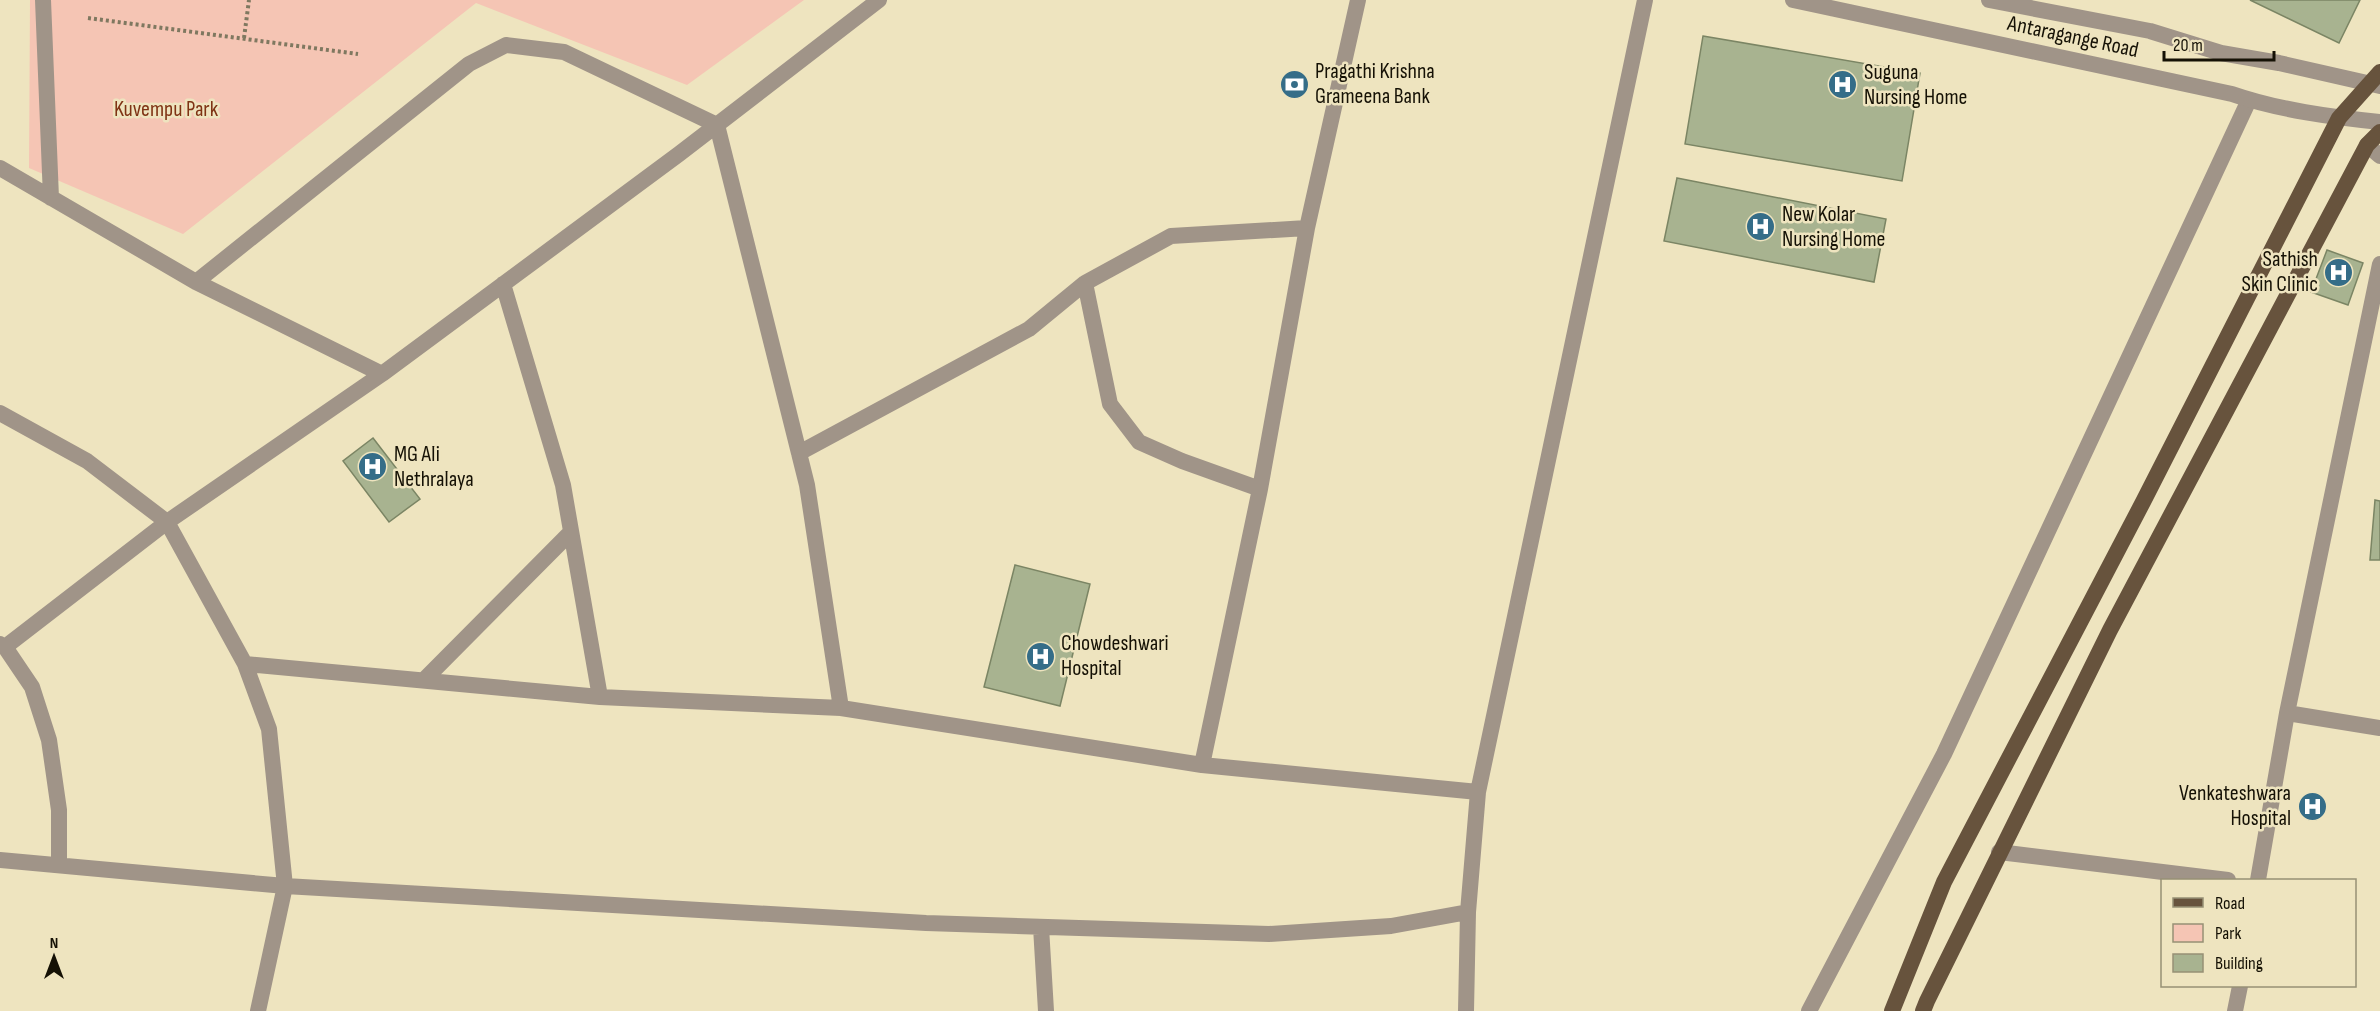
<svg xmlns="http://www.w3.org/2000/svg" width="2380" height="1011" viewBox="0 0 2380 1011" font-family="'Sofia Sans Condensed',sans-serif">
  <style>
    .green { fill: #f5c5b4 }
    .building { fill: #a8b390; stroke: #7b8564; stroke-width: 1.5 }
    .lines { fill: none; stroke-linecap: round; stroke-linejoin: round }
    .path { stroke: #7f7860; stroke-width: 4; stroke-dasharray: 3 3; stroke-linecap: butt }
    .service { stroke: #a09488; stroke-width: 16 }
    .minor { stroke: #a09488; stroke-width: 16 }
    .tertiary { stroke: #a09488; stroke-width: 16 }
    .primary { stroke: #67533d; stroke-width: 16 }
    .labels { text-anchor: middle; dominant-baseline: central; stroke-width: 5; stroke-linejoin: round; paint-order: stroke }
    .street-label { font-size: 22px; fill: #151105; stroke: #eee4bf }
    .poi-label { font-size: 22px; fill: #151105; stroke: #eee4bf; text-anchor: start }
    .park-label { font-size: 22px; fill: #7f3314; stroke: #eee4bf }
  </style>
  <rect width="100%" height="100%" fill="#eee4bf"/>
  <path class="green" d="M30,0H804L687,85L476,3L183,234L29,168Z"/>
  <path class="building" d="M2250,0H2360L2339,43Z
    M1703,36L1920,73L1902,181L1685,144Z
    M1677,178L1886,219L1874,282L1664,241Z
    M2327,250L2363,263L2348,305L2311,292Z
    M373,438L420,499L389,522L343,461Z
    M2375,500L2380,501V560H2370Z
    M1015,565L1090,584L1060,706L984,687Z"/>
  <g class="lines">
    <path class="path" d="M88,18L358,54
      M244,38L249,0"/>
    <path class="service" d="M1809,1011L1944,754L2249,100"/>
    <path class="minor" d="M43,0L51,198
      M2367,145L2380,156
      M0,168L196,282L382,374
      M196,282L469,64L506,45L564,52L717,125L807,485L841,708
      M1085,283L1110,404L1139,442L1182,461L1260,489
      M503,284L563,485L600,697
      M0,413L87,461L167,522L245,664L269,729L285,886L258,1011
      M799,453L1029,329L1085,283L1171,236L1307,228
      M0,644L5,647L32,687L49,740L59,810V865
      M5,647L167,522L382,374L679,154L879,0
      M245,664L600,697L841,708L1202,765L1478,792
      M424,680L571,532
      M2287,713L2380,728
      M1202,765L1260,489L1307,228L1358,0
      M1999,852L2228,880
      M0,860L285,886L926,923L1269,934L1391,926L1468,912
      M2258,880L2287,713L2380,264
      M1041,927L1046,1011
      M1466,1011L1468,912L1478,792L1645,0
      M2235,1011L2240,986"/>
    <path class="tertiary" d="M1793,0L2232,94C2278,110 2331,117 2380,122
      M1989,0L2150,31L2221,53L2279,63L2380,86"/>
    <path class="primary" d="M1892,1011L1944,882L2143,502L2339,118L2380,72
      M1923,1011L1927,1001L2110,630L2367,145L2380,132"/>
  </g>
  <defs>
    <symbol id="bank-disc" viewBox="-11 -11 22 22"><circle r="9.5" fill="#356d88" stroke="#eee4bf"/><path d="M-6-4H6V4H-6ZM0-2.3a2.3 2.3 0 1 0 0 4.6a2.3 2.3 0 1 0 0-4.6Z" fill="#fff"/></symbol>
    <symbol id="hospital-disc" viewBox="-11 -11 22 22"><circle r="9.5" fill="#356d88" stroke="#eee4bf"/><path d="M-5-5h3v3.5h4V-5h3V5h-3V1.5h-4V5h-3Z" fill="#fff"/></symbol>
  </defs>
  <g fill-rule="evenodd">
    <use href="#bank-disc" x="1278" y="68" width="33" height="33"/>
    <use href="#hospital-disc" x="1826" y="68" width="33" height="33"/>
    <use href="#hospital-disc" x="1744" y="210" width="33" height="33"/>
    <use href="#hospital-disc" x="2322" y="256" width="33" height="33"/>
    <use href="#hospital-disc" x="356" y="450" width="33" height="33"/>
    <use href="#hospital-disc" x="1024" y="640" width="33" height="33"/>
    <use href="#hospital-disc" x="2296" y="790" width="33" height="33"/>
  </g>
  <g class="labels">
    <g class="street-label">
      <text transform="translate(2073 37) rotate(12)">Antaragange Road</text>
    </g>
    <g class="poi-label">
      <text x="1315" y="71">Pragathi Krishna<tspan x="1315" dy="25">Grameena Bank</tspan></text>
      <text x="1864" y="72">Suguna<tspan x="1864" dy="25">Nursing Home</tspan></text>
      <text x="1782" y="214">New Kolar<tspan x="1782" dy="25">Nursing Home</tspan></text>
      <text x="2318" y="259" text-anchor="end">Sathish<tspan x="2318" dy="25">Skin Clinic</tspan></text>
      <text x="394" y="454">MG Ali<tspan x="394" dy="25">Nethralaya</tspan></text>
      <text x="1061" y="643">Chowdeshwari<tspan x="1061" dy="25">Hospital</tspan></text>
      <text x="2291" y="793" text-anchor="end">Venkateshwara<tspan x="2291" dy="25">Hospital</tspan></text>
    </g>
    <g class="park-label">
      <text x="166" y="109">Kuvempu Park</text>
    </g>
  </g>
  <rect x="2161" y="879" width="195" height="108" fill="#eee4bf" stroke="#979075" stroke-width="1.5"/>
  <rect x="2173" y="898" width="30" height="9" fill="#67533d" stroke="#979075" stroke-width="1.5"/>
  <text x="2215" y="909" font-size="18" fill="#151105">Road</text>
  <rect x="2173" y="924" width="30" height="18" fill="#f5c5b4" stroke="#979075" stroke-width="1.5"/>
  <text x="2215" y="939" font-size="18" fill="#151105">Park</text>
  <rect x="2173" y="954" width="30" height="18" fill="#a8b390" stroke="#979075" stroke-width="1.5"/>
  <text x="2215" y="969" font-size="18" fill="#151105">Building</text>
  <g transform="translate(54 957)" stroke="#eee4bf" stroke-width="4.5" paint-order="stroke">
  <path d="M0-4.5L10 22L0 15L-10 22Z" fill="#151105"/>
  <text y="-9" font-size="16" font-weight="bold" text-anchor="middle" fill="#151105">N</text>
  </g>
  <path d="M2164 51v9h110v-9" fill="none" stroke="#151105" stroke-width="3"/>
  <text x="2173" y="51" font-size="18" fill="#151105" stroke="#eee4bf" stroke-width="4.5" paint-order="stroke">20 m</text>
</svg>
